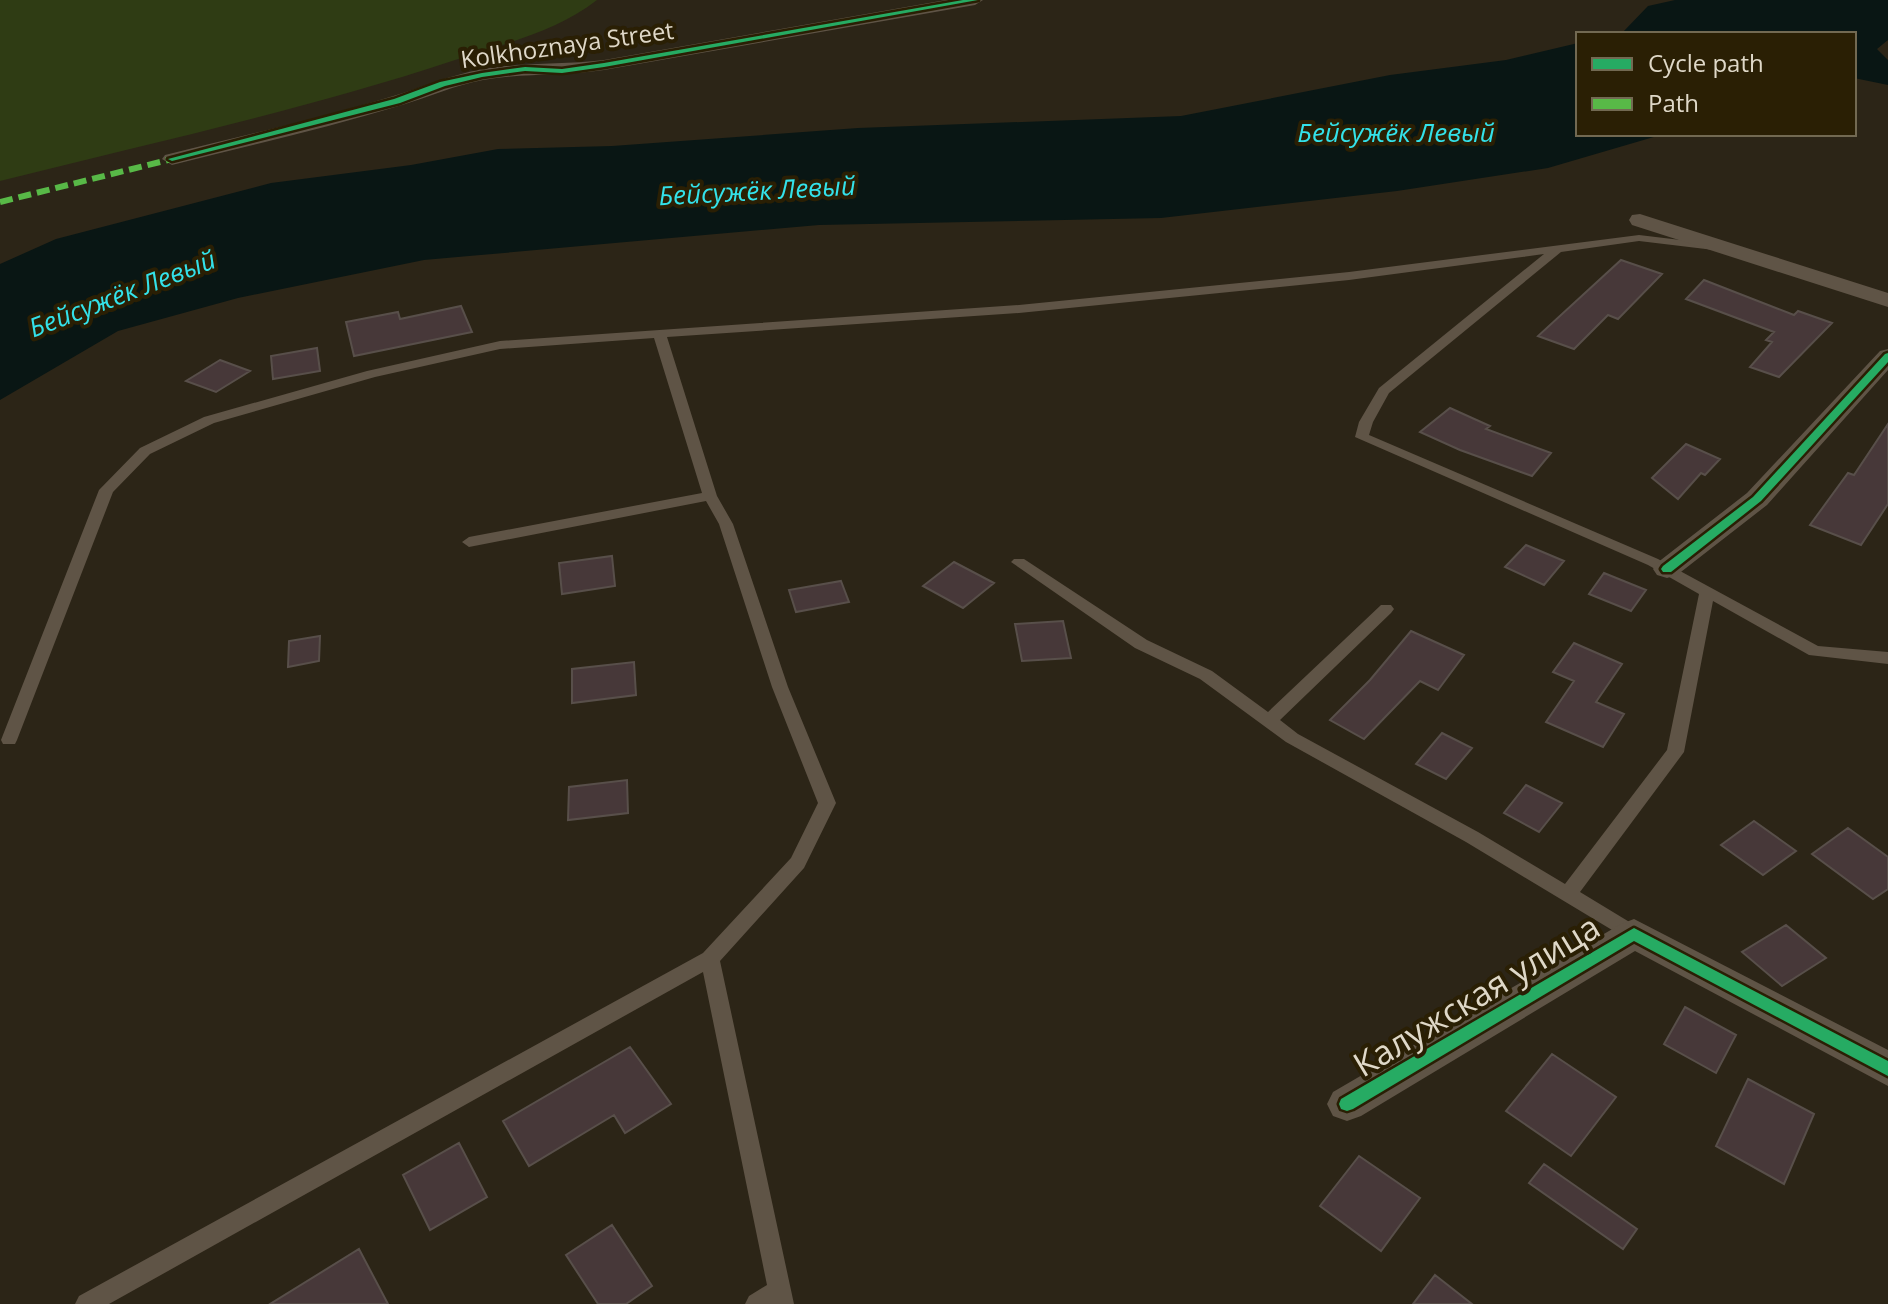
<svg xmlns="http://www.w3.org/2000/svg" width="1888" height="1304" viewBox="0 0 1888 1304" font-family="'Open Sans',sans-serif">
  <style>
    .green { fill: #2f3c14 }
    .water { fill: #091614 }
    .building { fill: #473839; stroke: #584f4a; stroke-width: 2 }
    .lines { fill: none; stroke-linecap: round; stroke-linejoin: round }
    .service { fill: #5f5446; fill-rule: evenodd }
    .minor { fill: #5f5446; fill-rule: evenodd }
    .quiet { stroke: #58b947; stroke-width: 6; stroke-dasharray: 13 6; stroke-linecap: butt }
    .cycleway-casing { stroke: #2a1f04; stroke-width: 5 }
    .cycleway { fill: #26ab63; fill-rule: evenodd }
    .labels { text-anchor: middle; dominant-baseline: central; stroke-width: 8; stroke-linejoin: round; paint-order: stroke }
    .far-street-label { font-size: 24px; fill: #dfd8c8; stroke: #2a1f04 }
    .far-water-label { font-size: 26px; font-style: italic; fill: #33e2ea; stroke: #2a1f04 }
    .near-street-label { font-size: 34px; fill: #dfd8c8; stroke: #2a1f04 }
  </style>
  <rect width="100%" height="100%" fill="#2c2517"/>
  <path class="green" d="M0,0H597C556,32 500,45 452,61C304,110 151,143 0,181Z"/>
  <path class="water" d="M1675,0H1888V40L1877,49L1888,60V85L1854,78V34H1615L1623,32L1648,6Z
    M1578,43V134H1664L1548,168L1397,191L1161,218L819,225L424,260L238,298L118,331L0,400V264L56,239L271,183L411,165L498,149L612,146L858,128L1181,116L1390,75L1506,60Z"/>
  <path class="building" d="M1621,260L1662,274L1618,319L1608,315L1574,349L1538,336Z
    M1704,280L1794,315L1798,311L1832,323L1779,377L1750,367L1772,342L1766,340L1774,332L1686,299Z
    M461,306L472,332L354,356L346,322L398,312L400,319Z
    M317,348L320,371L273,379L271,356Z
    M220,360L250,371L216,392L186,381Z
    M1450,408L1490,426L1486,429L1551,453L1532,476L1460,450L1420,432Z
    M1888,424V504L1861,545L1810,525L1848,473L1854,475Z
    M1686,444L1720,459L1705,475L1701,473L1678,499L1652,478Z
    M1526,545L1564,561L1544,585L1505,567Z
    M612,556L615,586L562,594L559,563Z
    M954,562L994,583L963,608L923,586Z
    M1604,573L1646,590L1631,611L1589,594Z
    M841,581L849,602L796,612L789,590Z
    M1063,621L1071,658L1022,661L1015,624Z
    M1411,631L1464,655L1438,690L1420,681L1364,739L1330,720L1370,680Z
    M320,636L319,661L288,667L289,641Z
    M1574,643L1622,664L1596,702L1624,714L1603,747L1546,722L1574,681L1553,672Z
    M634,662L636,695L572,703V669Z
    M1442,733L1472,748L1446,779L1416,764Z
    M627,780L628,813L568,820L569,787Z
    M1526,785L1562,803L1539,832L1504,813Z
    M1754,821L1796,851L1763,875L1721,845Z
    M1848,828L1888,857V889L1873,899L1812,854Z
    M1786,925L1826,958L1782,986L1742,952Z
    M1685,1007L1736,1035L1716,1073L1664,1044Z
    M630,1047L671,1104L625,1133L614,1115L529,1166L503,1121Z
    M1552,1054L1616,1097L1571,1156L1506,1111Z
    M1748,1079L1814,1114L1784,1184L1716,1146Z
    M459,1143L487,1197L430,1230L403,1175Z
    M1359,1156L1420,1198L1381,1251L1320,1206Z
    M1544,1164L1637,1229L1623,1249L1529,1183Z
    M612,1225L652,1286L626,1304H598L566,1255Z
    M359,1249L388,1304H270Z
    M1435,1275L1472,1304H1413Z"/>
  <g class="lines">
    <path class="service" d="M1639,235L1714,244L1720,247L1714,250L1639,241L1561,252L1389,393L1373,422L1369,435L1658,559L1818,646L1888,652V664L1809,655L1713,601L1684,752L1580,892L1641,929L1644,934L1641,939L1634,942L1627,939L1466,842L1286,742L1200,679L1135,648L1011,562L1014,559H1024L1147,640L1212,671L1268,712L1381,605H1391L1394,609L1391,613L1280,720L1298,734L1478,832L1565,884L1667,750L1699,594L1648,565L1355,437L1359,422L1379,388L1544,254L1349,280L1019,313L667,337L717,496L733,524L788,687L836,803L804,868L720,961L794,1304H745L749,1296L767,1285L703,972L109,1304H75L79,1296L703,953L791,858L818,803L772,687L719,524L706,501L469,547L462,542L469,537L702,493L654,338L500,349L375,377L214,423L150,454L113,492L17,740L15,744H3L1,740L99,490L140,448L204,417L367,371L500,341L1019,305L1349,272Z"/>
    <path class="minor" d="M946,0H983L975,5L604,70C563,76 523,73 483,80C455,85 429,97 402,105C326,128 249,146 172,165L162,159L165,155C240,136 316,120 390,97C421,88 450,75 483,69C523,62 563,65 604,60Z
      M1640,214L1888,293V307L1632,225L1629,220L1632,215Z
      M1888,349V370L1767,505L1677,575L1667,578L1657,575L1653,569L1657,563L1747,493L1880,351Z
      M1634,919L1888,1050V1086L1635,951L1361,1116L1347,1121L1333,1116L1327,1104L1333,1092L1621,924Z"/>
    <path class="quiet" d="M0,202L172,159"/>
    <defs>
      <path id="cycleway" d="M963,0H978L604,67L562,73L525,71L482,77L445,86L400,103L172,161L168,159L394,99L440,82L482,73L525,67L562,69L604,63Z
        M1888,353V362L1761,501L1671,572H1663L1661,569L1663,566L1753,497L1885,354Z
        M1634,928L1888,1061V1076L1634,941L1353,1109L1347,1111L1341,1109L1339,1104L1341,1099Z"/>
    </defs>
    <use href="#cycleway" class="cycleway-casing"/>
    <use href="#cycleway" class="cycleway"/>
  </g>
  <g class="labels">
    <g class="far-street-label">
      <text transform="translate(567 44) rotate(-8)">Kolkhoznaya Street</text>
    </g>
    <g class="far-water-label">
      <text x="1396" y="132">Бейсужёк Левый</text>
      <text transform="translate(757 190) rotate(-3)">Бейсужёк Левый</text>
      <text transform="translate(122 293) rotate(-21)">Бейсужёк Левый</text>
    </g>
    <g class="near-street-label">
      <text transform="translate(1476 995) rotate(-31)">Калужская улица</text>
    </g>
  </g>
  <rect x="1576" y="32" width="280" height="104" fill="#2a1f04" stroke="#726952" stroke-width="2"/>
  <rect x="1592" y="58" width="40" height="12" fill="#26ab63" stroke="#726952" stroke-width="2"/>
  <text x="1648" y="72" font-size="24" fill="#dfd8c8">Cycle path</text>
  <rect x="1592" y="98" width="40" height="12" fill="#58b947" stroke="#726952" stroke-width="2"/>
  <text x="1648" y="112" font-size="24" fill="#dfd8c8">Path</text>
</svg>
